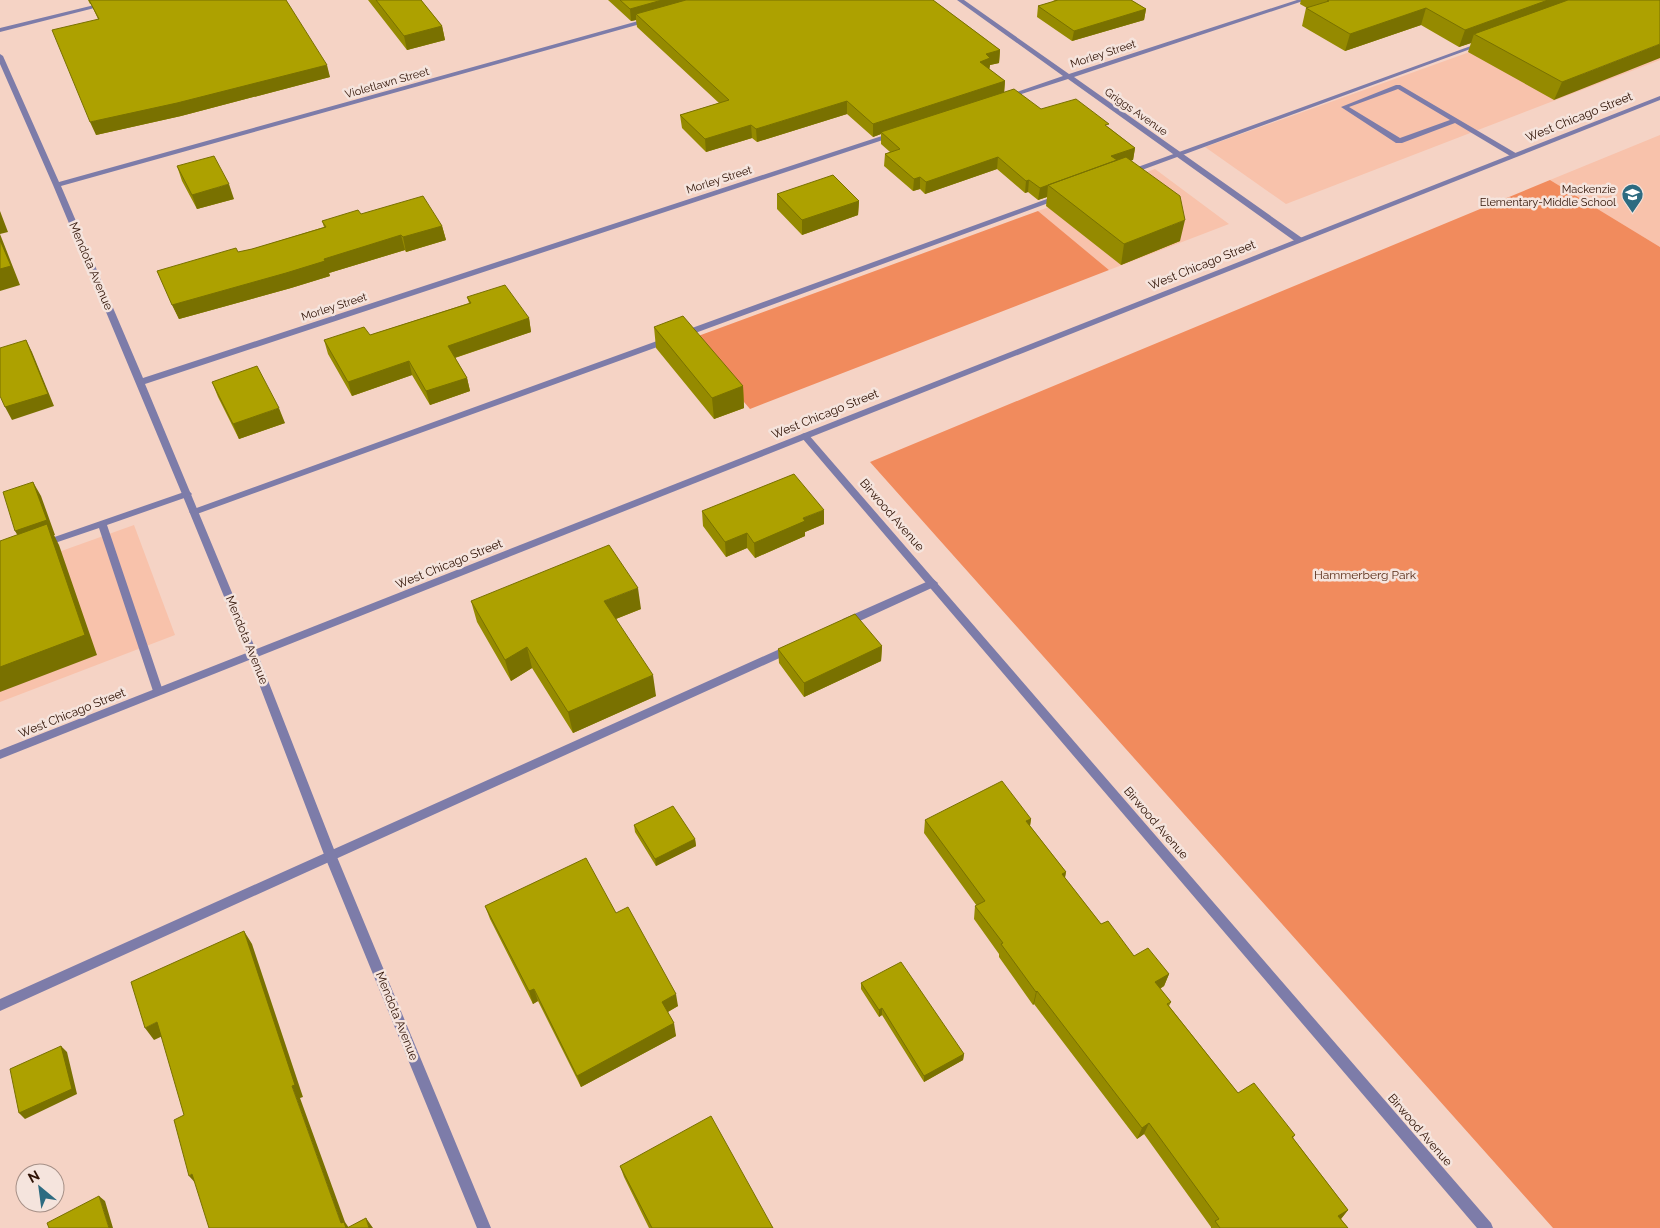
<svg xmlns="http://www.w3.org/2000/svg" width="1660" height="1228" viewBox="0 0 1660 1228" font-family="Raleway,sans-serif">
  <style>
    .built { fill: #f8c2ab }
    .green { fill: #f18b5d }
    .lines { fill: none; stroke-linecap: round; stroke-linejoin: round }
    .service { fill: #7d7ca9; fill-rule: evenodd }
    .minor { fill: #7d7ca9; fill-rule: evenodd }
    .tertiary { fill: #7d7ca9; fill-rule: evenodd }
    .wall { fill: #958a00 }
    .shaded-wall { fill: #797100 }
    .building { fill: #ada100; stroke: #797100 }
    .labels { text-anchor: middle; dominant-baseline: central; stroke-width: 5; stroke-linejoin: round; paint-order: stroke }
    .far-street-label { font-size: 11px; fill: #2f1205; stroke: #f5e4dd }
    .far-poi-label { font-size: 11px; fill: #2f1205; stroke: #f5e4dd; text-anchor: end }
    .street-label { font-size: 12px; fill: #2f1205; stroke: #f5e4dd }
    .park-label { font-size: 12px; fill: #572c17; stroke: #f5e4dd }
  </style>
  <rect width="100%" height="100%" fill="#f5d3c5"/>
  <path class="built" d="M1614,0H1660V60L1286,204L1205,147Z
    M1660,135V247L1550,180Z
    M1155,169L1229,224L1109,270L1038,211Z
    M134,525L175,635L0,702V573Z"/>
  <path class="green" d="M1550,180L1660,247V1228H1553L870,462Z
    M1038,211L1109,270L750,409L690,339Z"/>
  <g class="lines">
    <path class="service" d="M1479,43L1484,44L1131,174H1125L1124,172Z
      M1396,85H1400L1519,155L1512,157L1455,123L1402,143H1396L1341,107ZM1398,89L1450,120L1400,138L1349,107Z
      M1055,196H1058L1062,198L687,336L684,337L680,334L681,332Z
      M668,337L671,338V342L197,514L194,515L189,512L191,510Z
      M187,491L190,492L192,494L190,496L107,525L163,691L162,694H154L153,691L99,528L43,547L38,544L40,542Z
      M933,579L938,583L936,586L851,625H843L842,622L843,619Z
      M791,644L795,645L796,648L795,651L0,1011V999Z"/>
    <path class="minor" d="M115,0H126L0,32V28Z
      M957,0H964L1069,74L1297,0H1306L1074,77L1302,238V242H1296L1068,79L1009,98H1005V96L1063,76Z
      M649,18L652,20L651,21L61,186L143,378L891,133L898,135L145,384L258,655L337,857L491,1228H477L325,857L248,655L182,494L53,185L0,64V54L3,56L59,182Z
      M805,433L808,434L1491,1223L1493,1228H1477L802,438L801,436L802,434Z"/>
    <path class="tertiary" d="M1660,96V100L0,759V750Z"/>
  </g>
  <path class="wall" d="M88,0H286L330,77L181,116L96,135L98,19L91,4H90Z
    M368,0H421L442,26L445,40L407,50Z
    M608,0H933L1000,50L999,63L990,65L989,69L1005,81L1004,92L1041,109L1108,127L1135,148L1133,160H1131L1180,241L1121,265L1046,206L1047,197L1038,200L1028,192L1025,193L997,169L925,194L920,189L913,191L884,166L885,154L890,152L881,144V134L873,137L847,114L757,142L752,138L706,152L682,128L680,115L719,103L637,27L636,20L631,21Z
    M1053,0H1131L1146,9L1144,20L1072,41L1037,17L1038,6L1055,1Z
    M1301,0H1660L1554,100L1468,52L1471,43L1459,47L1421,25L1345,51L1302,26L1306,8H1307L1300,4Z
    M177,166L234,199L197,209L182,181Z
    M777,194L859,201L858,215L802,235L777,209Z
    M361,214L442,226L446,240L406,252L405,250L329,273L330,276L291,288L179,319L157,271L252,249L324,227L322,221Z
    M467,297L529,318L531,332L455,358L467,378L470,391L430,405L412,375L352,396L328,354L324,340L370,335L469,303Z
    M654,327L743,386L744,408L714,419L656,348Z
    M212,382L285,423L239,439L218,397Z
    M702,511L824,524L805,532V536L755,558L747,548L726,557L703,526Z
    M471,601L641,609L616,619L656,696L573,733L532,668L511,681L477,622Z
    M882,646L881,661L804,697L779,663L778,649Z
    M1031,819L1030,826L1066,872L1065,878L1101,924L1134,956L1169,974L1164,986L1160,989L1171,1002L1169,1006L1238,1093L1295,1135L1293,1138L1348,1210L1341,1219L1348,1228H1211V1227L1144,1134L1137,1139L1034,1004L1033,1005L999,957V954L974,919L975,906H977L924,833L925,820Z
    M634,825L695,839L696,846L656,866L635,832Z
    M485,906L616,913L678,1006L668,1012L676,1036L581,1087L538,1001L533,1004L490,919Z
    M861,983L964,1054L963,1060L924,1082L882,1015L879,1017L861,989Z
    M620,1166L773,1228H649L624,1177Z"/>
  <path class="shaded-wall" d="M662,0H708L636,14V20L631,21L630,9Z
    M1548,0H1589L1474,34L1471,43L1459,47L1465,30Z
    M1426,8L1421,25L1345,51L1350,34Z
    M1146,9L1144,20L1072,41L1074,31Z
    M442,26L445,40L407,50L404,36Z
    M1660,44V58L1554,100L1562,82Z
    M1000,50L999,63L990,65L989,71L980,62L986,54Z
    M327,65L330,77L181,116L96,135L90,122Z
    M1005,81L1004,94L881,132V134L873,137V124Z
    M847,101V114L757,142L756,129Z
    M751,125L752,138L706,152L705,139Z
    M1135,148L1133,160L1116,165L1111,156Z
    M998,157L997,169L925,194L926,182Z
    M920,177V189L913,191L914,179Z
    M1029,180L1028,192L1025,193L1026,181Z
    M229,184L234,199L197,209L192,195Z
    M1048,185L1047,197L1038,200L1040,188Z
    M859,201L858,215L802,235V220Z
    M0,211L8,232L0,234Z
    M1185,220L1180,241L1121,265L1124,244Z
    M442,226L446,240L406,252L403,237Z
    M0,234L20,285L0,291Z
    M401,235L405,250L329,273L330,276L291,288L179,319L172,305Z
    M529,318L531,332L451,359L448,346Z
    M26,340L32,352L54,406L12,420L5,407Z
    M409,361L412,375L352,396L348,382Z
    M467,378L470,391L430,405L426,391Z
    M743,386L744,408L714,419L712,398Z
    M279,408L285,423L239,439L233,424Z
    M33,482L41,496L55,535H54L59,545L97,655L0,692V667L24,546L15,531Z
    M824,510V524L805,532V536L755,558L754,543L803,518Z
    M747,533V548L726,557L725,542Z
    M638,588L641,609L608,622L604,601Z
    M882,646L881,661L804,697V683Z
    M527,647L532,668L511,681L505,660Z
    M653,675L656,696L573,733L568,712Z
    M1031,819L1029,832L1026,821Z
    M695,839L696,846L656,866L655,859Z
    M1066,872L1063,885L1062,874Z
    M244,931L252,944L303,1097L300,1098L345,1222L349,1228H344L341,1223L292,1086Z
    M1169,974L1164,986L1150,994L1155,982Z
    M534,989L538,1001L533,1004L529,991Z
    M1037,991L1034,1004L1033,1005L1036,992Z
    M676,994L678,1006L664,1014L662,1002Z
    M882,1008V1015L879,1017V1010Z
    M157,1022L167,1034L154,1040L145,1028Z
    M674,1023L676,1036L581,1087L577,1076Z
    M61,1046L67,1052L77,1094L25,1119L19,1113Z
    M964,1054L963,1060L924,1082V1076Z
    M1149,1123L1144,1134L1137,1139L1142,1128Z
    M192,1174L199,1187L189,1176Z
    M99,1196L105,1201L113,1228H109Z
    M1348,1210L1340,1220L1338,1216Z
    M366,1218L373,1228H369Z"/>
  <path class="building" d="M89,0H286L327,65L177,103L90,122L52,30L99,19Z
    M376,0H421L442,26L404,36Z
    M620,0H662L630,9Z
    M686,0H933L1000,50L986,54L990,58L980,62L1005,81L873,124L847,101L756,129L751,125L705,139L680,115L729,100L636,14Z
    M1058,0H1131L1146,9L1074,31L1038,6Z
    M1327,0H1548L1465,30L1426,8L1350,34L1306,8L1329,1Z
    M1568,0H1660V44L1562,82L1474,34Z
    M1014,89L1041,109L1076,99L1109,124L1105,125L1135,148L1111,156L1117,160L1040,188L1029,180L1026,181L998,157L926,182L920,177L914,179L885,154L900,149L881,132Z
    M214,156L229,184L192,195L177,166Z
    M1126,157L1180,196L1185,220L1124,244L1048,185Z
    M833,175L859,201L802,220L777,194Z
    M423,196L442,226L403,237L401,235L324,259L325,261L286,273L172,305L157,271L236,248L238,252L252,249L326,227L322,221L358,210L361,214Z
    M0,240L11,266L0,269Z
    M505,285L529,318L448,346L467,378L426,391L409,361L348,382L324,340L364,327L370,335L471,303L467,297Z
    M683,316L743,386L712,398L654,327Z
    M26,340L48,394L5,407L0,396V348Z
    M257,366L279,408L233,424L212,382Z
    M794,474L824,510L803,518L805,521L754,543L747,533L725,542L702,511Z
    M33,482L47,520L15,531L3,492Z
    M47,524L85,635L0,667V541Z
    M609,545L638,588L604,601L653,675L568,712L527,647L505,660L471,601Z
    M855,614L882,646L804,683L778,649Z
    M1002,781L1031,819L1026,821L1066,872L1062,874L1101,924L1108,921L1134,956L1148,948L1169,974L1155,982L1171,1002L1167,1004L1238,1093L1254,1083L1295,1135L1292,1137L1348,1210L1338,1216L1348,1228H1220L1215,1221L1219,1219L1149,1123L1142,1128L1037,991L1036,992L1001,944L1003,943L975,906L985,901L925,820Z
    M673,806L695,839L655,859L634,825Z
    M586,858L616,913L628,907L676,994L662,1002L674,1023L577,1076L534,989L529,991L485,906Z
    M244,931L295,1085L292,1086L341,1223L344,1222L346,1228H209L192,1174L189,1176L174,1120L184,1115L157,1022L145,1028L131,982Z
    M901,962L964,1054L924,1076L882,1008L879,1010L861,983Z
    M61,1046L72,1089L19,1113L10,1069Z
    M711,1116L773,1228H652L620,1166Z
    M99,1196L109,1228H49L47,1223Z
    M366,1218L369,1228H347Z"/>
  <defs>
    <symbol id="school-pin" viewBox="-11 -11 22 30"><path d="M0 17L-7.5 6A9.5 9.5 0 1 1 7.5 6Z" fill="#2d6b81" stroke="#f5e4dd"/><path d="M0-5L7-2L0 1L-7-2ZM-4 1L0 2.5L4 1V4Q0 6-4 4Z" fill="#fff"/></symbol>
  </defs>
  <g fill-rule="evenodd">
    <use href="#school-pin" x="1620" y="182" width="25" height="34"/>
  </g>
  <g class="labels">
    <g class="far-street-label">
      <text transform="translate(1103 54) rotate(-18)">Morley Street</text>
      <text transform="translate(387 83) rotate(-16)">Violetlawn Street</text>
      <text transform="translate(1136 112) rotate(35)">Griggs Avenue</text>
      <text transform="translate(719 180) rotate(-18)">Morley Street</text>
      <text transform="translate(334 307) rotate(-18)">Morley Street</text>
    </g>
    <g class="far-poi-label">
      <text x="1616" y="189">Mackenzie<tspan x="1616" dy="13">Elementary-Middle School</tspan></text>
    </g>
    <g class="street-label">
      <text transform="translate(1579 117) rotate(-22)">West Chicago Street</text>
      <text transform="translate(1202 265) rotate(-22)">West Chicago Street</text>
      <text transform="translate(91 266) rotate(67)">Mendota Avenue</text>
      <text transform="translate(825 414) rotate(-22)">West Chicago Street</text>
      <text transform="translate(892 515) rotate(49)">Birwood Avenue</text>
      <text transform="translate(449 564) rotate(-22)">West Chicago Street</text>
      <text transform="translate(247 640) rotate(68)">Mendota Avenue</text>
      <text transform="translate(72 713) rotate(-22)">West Chicago Street</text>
      <text transform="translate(1156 823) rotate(49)">Birwood Avenue</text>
      <text transform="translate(397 1016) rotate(68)">Mendota Avenue</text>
      <text transform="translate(1420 1130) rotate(49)">Birwood Avenue</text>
    </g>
    <g class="park-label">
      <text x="1365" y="575">Hammerberg Park</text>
    </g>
  </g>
  <g transform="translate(40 1188) rotate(331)"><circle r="24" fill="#f5e4dd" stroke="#a69087"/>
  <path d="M0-4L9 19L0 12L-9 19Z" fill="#2d6b81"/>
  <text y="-8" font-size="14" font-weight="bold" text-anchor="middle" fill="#2f1205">N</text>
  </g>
</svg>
